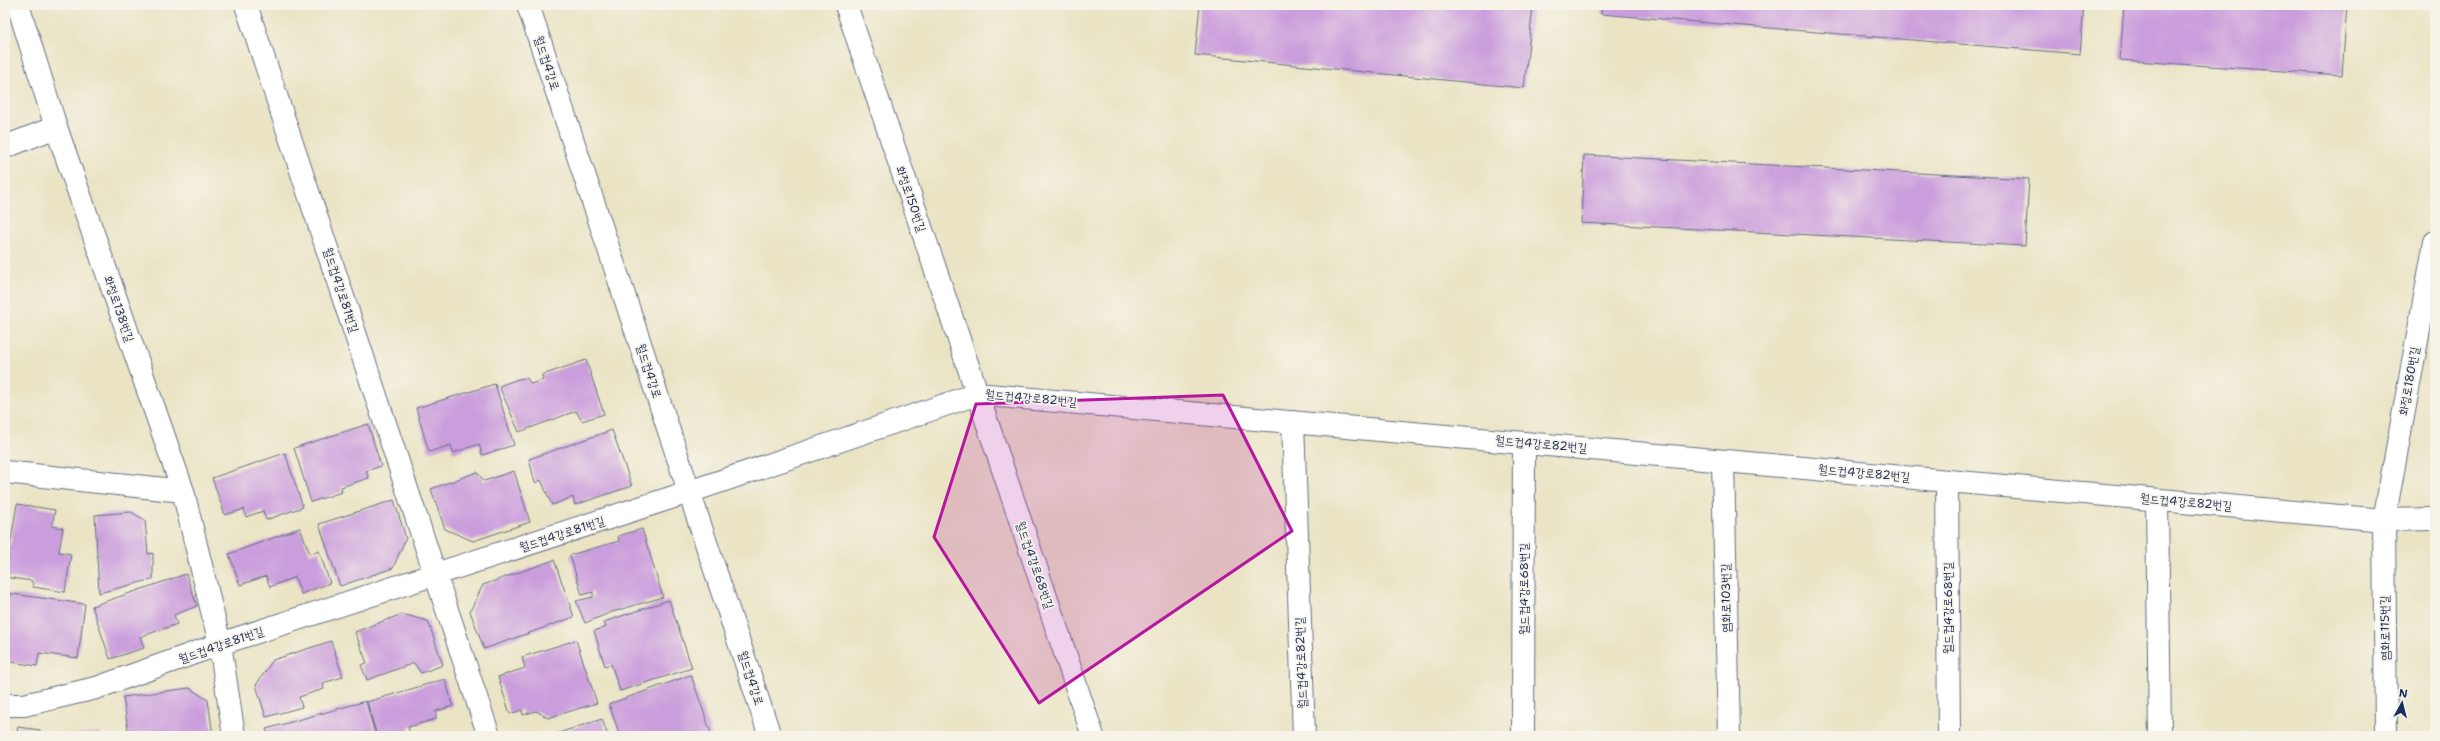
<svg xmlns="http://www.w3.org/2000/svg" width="2440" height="741" viewBox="0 0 2440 741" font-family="'Shantell Sans','Poor Story',sans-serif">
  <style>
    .building { fill: #ca9ddc }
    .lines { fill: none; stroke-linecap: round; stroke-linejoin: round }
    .service-casing { stroke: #636e82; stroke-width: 24 }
    .minor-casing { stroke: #636e82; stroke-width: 24 }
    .tertiary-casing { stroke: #636e82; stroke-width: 24 }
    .service { stroke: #fff; stroke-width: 22 }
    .minor { stroke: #fff; stroke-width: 22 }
    .tertiary { stroke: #fff; stroke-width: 22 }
    .marked { fill: #b5179e; fill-opacity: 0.2; stroke: #b5179e; stroke-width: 3; stroke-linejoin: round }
    .labels { text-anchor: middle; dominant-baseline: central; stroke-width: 3.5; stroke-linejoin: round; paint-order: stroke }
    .street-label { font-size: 12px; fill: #1b2f5e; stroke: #f7f3e8 }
  </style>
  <rect width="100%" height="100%" fill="#f7f3e8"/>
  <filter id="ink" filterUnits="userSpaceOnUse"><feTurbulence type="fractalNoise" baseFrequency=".025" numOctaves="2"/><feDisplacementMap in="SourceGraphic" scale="8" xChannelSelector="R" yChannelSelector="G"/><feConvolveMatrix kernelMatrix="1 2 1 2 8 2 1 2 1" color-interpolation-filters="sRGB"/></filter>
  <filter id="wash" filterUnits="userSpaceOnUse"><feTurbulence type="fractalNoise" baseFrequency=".012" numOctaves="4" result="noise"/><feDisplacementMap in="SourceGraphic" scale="16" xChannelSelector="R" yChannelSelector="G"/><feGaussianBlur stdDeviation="0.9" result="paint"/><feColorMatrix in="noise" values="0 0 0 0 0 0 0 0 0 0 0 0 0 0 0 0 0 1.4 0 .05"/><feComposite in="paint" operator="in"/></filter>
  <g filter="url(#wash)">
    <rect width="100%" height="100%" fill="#eae4c5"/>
    <g id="blocks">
      <path class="building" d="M1200,5L1533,6L1524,88L1195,55Z
        M1602,5H2084L2080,54L1601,14Z
        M2124,5H2347L2342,75L2120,60Z
        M1584,155L2029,179L2025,246L1581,223Z
        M586,360L604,414L582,421L576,411L519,432L499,386L518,379L527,378L531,384L543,380L542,375Z
        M495,384L514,445L482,455L479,444L453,453L451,445L429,452L416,408Z
        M368,424L381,466L366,471L369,478L341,487L342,492L311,502L294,448Z
        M612,430L632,486L575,505L573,497L552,505L541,480L535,483L529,459Z
        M285,453L303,507L266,520L263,511L246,517L244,509L225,515L212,478Z
        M514,471L530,522L473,541L445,529L431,489L477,472L484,481Z
        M394,500L406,538L393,568L340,586L319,524Z
        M17,504L55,510L52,526L63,528L59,552L71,554L65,592L33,587L32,581L5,577Z
        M131,512L145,520L148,554L153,553V579L99,593L95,515Z
        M300,528L310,554L319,551L330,583L301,594L295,577L270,587L266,576L240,585L229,554Z
        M642,529L663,597L612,612L585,623L576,601L593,597V592L582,595L570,555L619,541L618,536Z
        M554,560L574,617L484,649L470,611L483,585Z
        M186,574L197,606L174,615L177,624L140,637L144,648L110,659L92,606Z
        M5,593L85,604L78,658L39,653L37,666L5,661Z
        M669,600L692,668L620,691L611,664L605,666L594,631L606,627L604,622Z
        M402,614L428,621L443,665L421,673L414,663L367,680L361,665L367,663L355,632Z
        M576,640L597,703L548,718L536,711L523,715L522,710L510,714L498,677L525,668L522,657Z
        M331,641L343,677L323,683L324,689L299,697L302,707L266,717L256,685L273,660Z
        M691,675L712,736H620L609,704Z
        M445,679L453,706L436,711V719L408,727L411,736H377L367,702Z
        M189,688L208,700L213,736H129L123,697Z
        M366,701L376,736H268L266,729Z
        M602,719L608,736H549Z
        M18,727L40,730L39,736H16Z
        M100,732L101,736H75V735Z"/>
    </g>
  </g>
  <g filter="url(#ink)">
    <use href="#blocks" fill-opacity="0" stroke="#636e82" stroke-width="1"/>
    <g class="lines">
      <defs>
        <path id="service" d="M1293,422L1304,736
          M1947,481L1949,736
          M2157,500L2160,736
          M1523,736L1524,443"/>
        <path id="minor" d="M18,5L56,127L183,491L220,644L234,736
          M246,5L489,736
          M846,5L1093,736
          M5,147L56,127
          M1723,461L1729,736
          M5,472L183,491
          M5,705H24L96,688L220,644L689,492L977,394L2384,520L2435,519
          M2386,736L2384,520L2435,242"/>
        <path id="tertiary" d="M528,5L770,736"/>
      </defs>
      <use href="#service" class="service-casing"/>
      <use href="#minor" class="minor-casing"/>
      <use href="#tertiary" class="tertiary-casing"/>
      <use href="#service" class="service"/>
      <use href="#minor" class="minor"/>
      <use href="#tertiary" class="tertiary"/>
    </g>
  </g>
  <path class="marked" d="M1223,395L1292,531L1039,703L934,537L976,404Z"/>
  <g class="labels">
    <g class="street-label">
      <text transform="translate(547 63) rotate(72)">월드컵4강로</text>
      <text transform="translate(911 199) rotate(71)">화정로150번길</text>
      <text transform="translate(341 290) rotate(72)">월드컵4강로81번길</text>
      <text transform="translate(119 309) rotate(71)">화정로138번길</text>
      <text transform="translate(649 371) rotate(72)">월드컵4강로</text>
      <text transform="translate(2409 381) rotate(-80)">화정로180번길</text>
      <text transform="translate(1031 398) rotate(5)">월드컵4강로82번길</text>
      <text transform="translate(1541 444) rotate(5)">월드컵4강로82번길</text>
      <text transform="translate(1864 473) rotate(5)">월드컵4강로82번길</text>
      <text transform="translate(2186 502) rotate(5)">월드컵4강로82번길</text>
      <text transform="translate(562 534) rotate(-18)">월드컵4강로81번길</text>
      <text transform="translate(1035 565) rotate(71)">월드컵4강로68번길</text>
      <text transform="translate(1524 589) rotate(-90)">월드컵4강로68번길</text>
      <text transform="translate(1726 598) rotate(-91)">염화로103번길</text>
      <text transform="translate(1948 608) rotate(-90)">월드컵4강로68번길</text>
      <text transform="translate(2385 628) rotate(-91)">염화로115번길</text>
      <text transform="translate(221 645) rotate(-19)">월드컵4강로81번길</text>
      <text transform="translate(1301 663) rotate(-92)">월드컵4강로82번길</text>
      <text transform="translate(751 678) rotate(72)">월드컵4강로</text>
    </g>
  </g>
  <rect width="2440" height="741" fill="none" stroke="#f7f3e8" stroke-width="20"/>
  <g transform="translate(2402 703) rotate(7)" stroke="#f7f3e8" stroke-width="3" paint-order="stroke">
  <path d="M0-3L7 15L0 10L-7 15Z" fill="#1b2f5e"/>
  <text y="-6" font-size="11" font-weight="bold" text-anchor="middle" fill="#1b2f5e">N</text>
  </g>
</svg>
